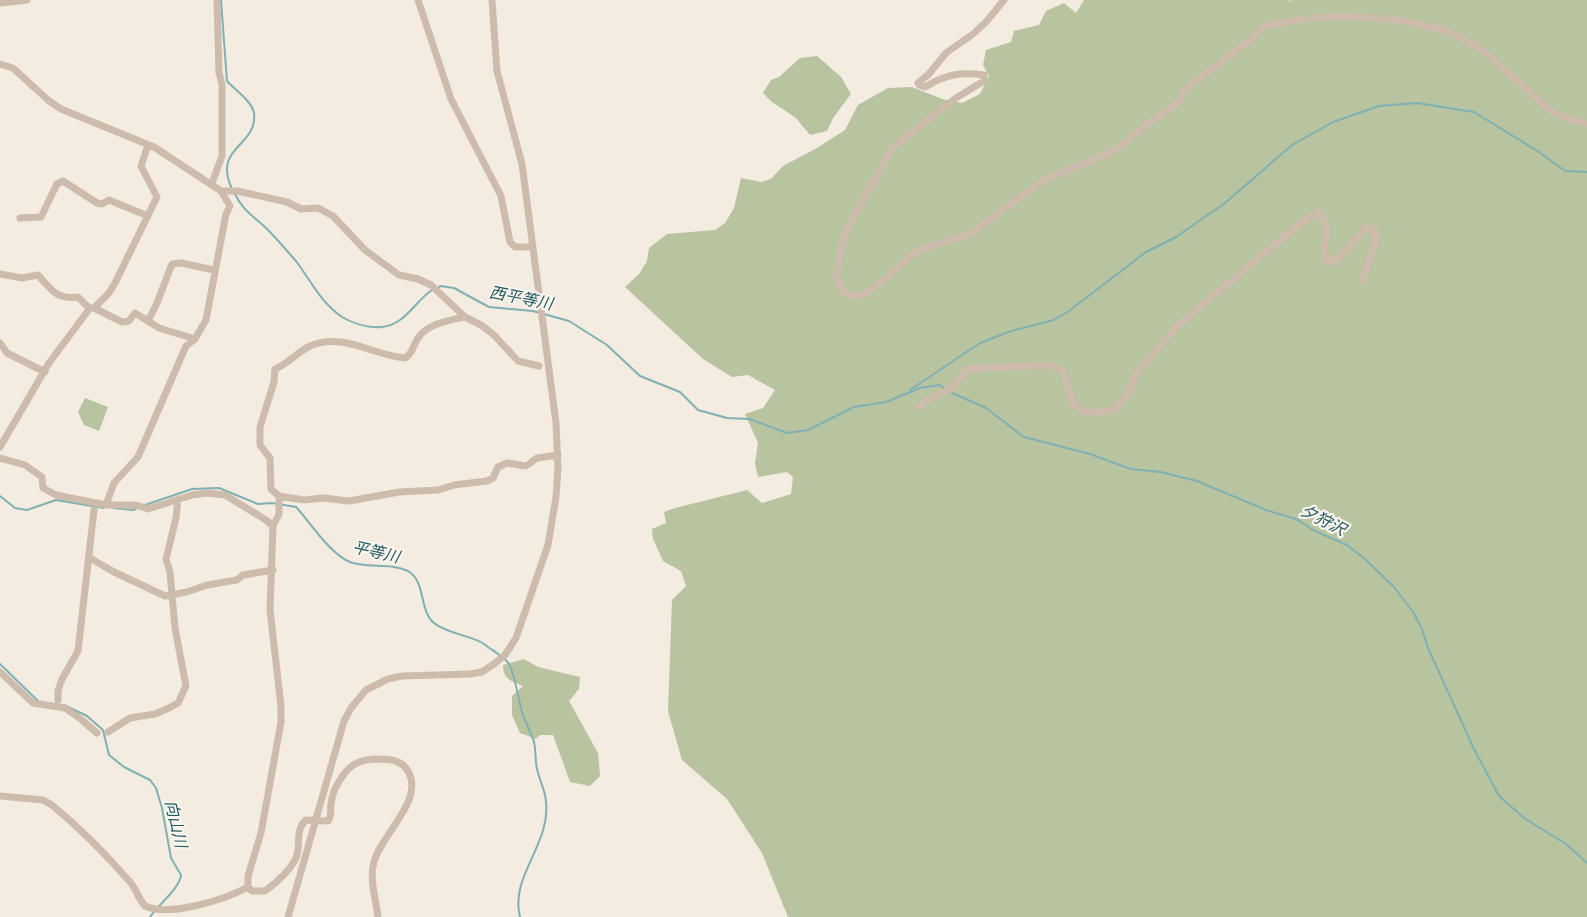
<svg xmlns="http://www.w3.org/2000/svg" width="1587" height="917" viewBox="0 0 1587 917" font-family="Roboto,'Noto Sans JP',sans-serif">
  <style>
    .green { fill: #b8c4a0 }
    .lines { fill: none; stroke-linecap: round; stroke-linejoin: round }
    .stream { stroke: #7fb0b2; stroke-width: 2 }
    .minor { stroke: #cdbbac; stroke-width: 7 }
    .labels { text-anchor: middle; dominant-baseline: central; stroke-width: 4.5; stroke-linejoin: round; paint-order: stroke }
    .water-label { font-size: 16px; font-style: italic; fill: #1f5a5e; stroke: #fbf5ee }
  </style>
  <rect width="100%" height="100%" fill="#f4ebe1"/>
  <path class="green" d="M1084,0H1291L1288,2L1293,0H1587V917H788L762,853L727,799L682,760L668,711L672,600L686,586L681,571L663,561L653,539L652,529L666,523L664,512L675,508L747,490L762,503L791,494L793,477L787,472L758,477L755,463L758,443L745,414L763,408L775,390L748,375L732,377L703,359L625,287L639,274L647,261L649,248L667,234L715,230L725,223L734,208L741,178L761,182L771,179L783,166L817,148L845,130L858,105L888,88L912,87L942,99L962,103L980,94L989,76L983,65L986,50L1011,42L1014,31L1039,25L1046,11L1064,3L1076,13Z
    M817,56L841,77L851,94L833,118L827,131L810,135L796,118L772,102L763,93L771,80L779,77L800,58Z
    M85,398L108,407L99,431L84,425L78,412Z
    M524,659L538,667L580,677L579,689L569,701L598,753L600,776L590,786L570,782L553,735H540L536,739L520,733L512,715V696L523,686C511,681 503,679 503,665Z"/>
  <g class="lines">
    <path class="stream" d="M221,0L227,81C235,90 252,101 254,113C258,147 212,146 232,189
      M235,194C242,210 256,218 268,230C278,240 287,251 296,261C311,281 321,303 342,317C354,324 368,328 382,327C405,325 415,301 432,290
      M437,288L441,286L454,288L489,307L533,311L569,321L607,345L640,376L680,392L698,410L727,418L749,419L787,433L808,430L854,407L886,402L920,388L940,385L945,389
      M910,390L980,343L1011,331L1054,320L1069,311L1146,252L1176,237L1225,203L1292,145L1333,122L1379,106L1417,103L1474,112L1539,152L1565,171L1587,172
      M950,392L986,408L1024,437L1090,454L1131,469L1161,472L1197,481L1266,510L1296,519L1313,530L1347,545L1365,559L1394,587L1413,612L1422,629L1428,648L1474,749L1499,796L1524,818L1566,844L1587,863
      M0,496L15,508L27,510L56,500L104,508
      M145,505L192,489L219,488L258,504L272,503L296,507C310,522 330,554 350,562C368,569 390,562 408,571C426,581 419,611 434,623C447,634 474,636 484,644C490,649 506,658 509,664C514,671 519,702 522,712C525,722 531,732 534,742C536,750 535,760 537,769C539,778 543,786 545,795C555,842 509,874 520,917
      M113,508L133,510L137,508
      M0,664L38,701
      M64,705L87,716L103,730L109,755L124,767L150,780L156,788L162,808L171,858L181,875C180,888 158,905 150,917"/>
    <path class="minor" d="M418,0L451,99L501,196L510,242L515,247H532
      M1004,0L986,22L973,34L946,53L929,74L918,83L919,85L925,87C947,74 959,72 984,75V81L956,98L893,147L844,235L836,275L842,291L853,296L865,294L885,279L916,251L970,234L1045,179L1104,155L1120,147L1151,121L1178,103L1184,90L1246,43L1264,26L1303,19L1344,16L1398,20L1445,30L1481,49L1552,112L1565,118L1587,123
      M0,3L27,0
      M0,64L13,68L48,100L61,109L154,147L221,191H237L287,202L301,209L318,208L333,216L365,250L399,275L418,279L431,285L465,317L481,325L494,335L518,361L539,366
      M212,183L222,156V84L219,73L217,0
      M20,218L41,217L57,184L63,181L97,203L102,204L109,200L148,216
      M0,274L22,278L38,275C51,289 56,300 78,297L89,308
      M94,308L109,293L115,283L157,197L141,166L148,145
      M465,317C450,320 427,324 418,338C413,346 413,353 405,358C372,355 343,332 310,346C297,352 288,364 275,369L274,382L260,427V445L270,458L271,489L279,496L304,500L323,498L349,501L399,492L438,490L454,485L487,481L493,478L498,467L507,463L526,466L537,458L558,455
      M148,321L157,303L172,264L181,263L214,270
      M0,343L7,353L45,372
      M919,407L927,400L951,389L967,369L1049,365L1063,371L1073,404L1083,411L1090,413L1111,411L1117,407L1127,395L1136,374L1177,326L1302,222L1319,212C1336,237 1318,241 1327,263L1338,258L1367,227L1374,230L1376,240L1362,282
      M0,447L49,363L90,308H94L122,322L129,321L135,313L159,328L195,339
      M0,458L25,465L42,477L43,488L56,495L106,505H136L148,509L192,495L207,493L225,495L266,520L273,526
      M106,505L114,483L138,457L186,346L195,339L206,320L226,214L230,206L221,191
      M90,558L114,572L165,596L187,592L207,585L237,580L243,575L273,570
      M0,672L33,703L65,708L82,720L97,733
      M58,700V691L62,679L78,651L94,510
      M108,732L130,718L155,714L171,707L178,703L186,686L175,628L170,572L166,559L176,518L178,499
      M0,796L43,800L52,805C77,826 100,848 121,872C125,877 130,881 133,886C137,892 140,901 145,906C170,917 224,900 248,887
      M248,887L252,891H265C276,883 289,871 295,860C302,848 294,830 306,820L328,821C332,816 330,811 331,804C332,793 337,783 344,774C352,763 362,760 375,759C388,759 401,759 408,771C425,801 381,834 374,862C369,878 376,901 378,917
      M248,887V876L261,833L281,722V706L270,610L273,526L279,514V496
      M288,917L344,721L351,708L366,690L388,679L402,676L470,674L482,672L494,664L505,655L516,638L548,545L556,497L558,468L556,423L522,164L497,71L492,0"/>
  </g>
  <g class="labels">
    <g class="water-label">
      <text transform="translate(521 298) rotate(11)">西平等川</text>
      <text transform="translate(1323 520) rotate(27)">夕狩沢</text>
      <text transform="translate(376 552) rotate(13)">平等川</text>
      <text transform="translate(176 824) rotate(77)">向山川</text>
    </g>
  </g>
</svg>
